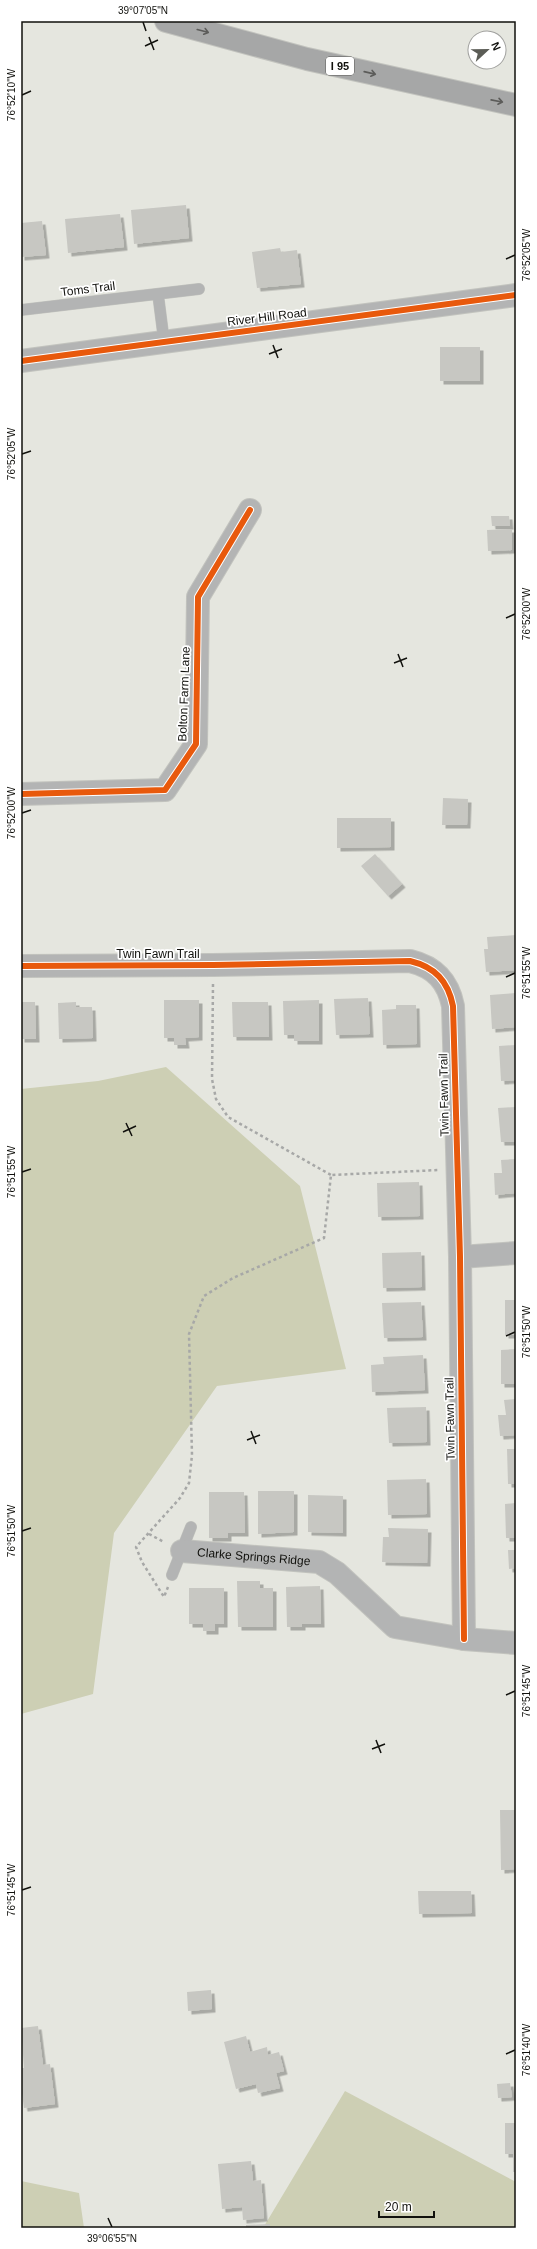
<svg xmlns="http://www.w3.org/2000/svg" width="537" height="2249" viewBox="0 0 537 2249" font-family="Arial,sans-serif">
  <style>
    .green { fill: #cdcfb4 }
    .building { fill: #c7c7c2; filter: url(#shadow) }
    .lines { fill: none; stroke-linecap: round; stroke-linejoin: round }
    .lane-casing { stroke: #c2c3be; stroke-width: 12 }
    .street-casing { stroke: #c2c3be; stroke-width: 24 }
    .highway-casing { stroke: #c2c3be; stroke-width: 24 }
    .path { stroke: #a7a8a7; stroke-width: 2.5; stroke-dasharray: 3 3; stroke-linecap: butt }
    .lane { stroke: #b3b4b4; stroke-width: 11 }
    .street { stroke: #b3b4b4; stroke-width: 22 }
    .highway { stroke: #a6a7a7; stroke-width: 22 }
    .cycleway-casing { stroke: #fff; stroke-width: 8 }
    .cycleway { stroke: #e8590c; stroke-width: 6 }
    .oneway { stroke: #5c5c5a }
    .ticks { fill: none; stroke: #11110d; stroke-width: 1.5 }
    .labels { text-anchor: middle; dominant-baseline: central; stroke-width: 3.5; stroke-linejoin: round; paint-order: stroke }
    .shield { fill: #fff; stroke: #585856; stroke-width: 1 }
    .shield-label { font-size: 11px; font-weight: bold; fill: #11110d }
    .street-label { font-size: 12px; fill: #11110d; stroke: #fff }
    .neatline { fill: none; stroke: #11110d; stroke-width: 1.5 }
    .ticks-label { font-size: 10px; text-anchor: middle; fill: #11110d }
  </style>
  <defs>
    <filter id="shadow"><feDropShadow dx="3.5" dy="3.5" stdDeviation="0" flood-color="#0004"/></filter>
  </defs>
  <rect width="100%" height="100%" fill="#e5e6df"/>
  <path class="green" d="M166,1067L300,1186L346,1369L217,1386L114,1533L93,1694L21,1714V1089L98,1081Z
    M345,2091L516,2182V2228H263Z
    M21,2181L79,2193L84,2228H21Z"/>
  <path class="building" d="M186,205L189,238L134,244L131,210Z
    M120,214L124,247L68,253L65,219Z
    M42,221L46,255L21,257V223Z
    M280,248L281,252L297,250L301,284L257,288L252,252Z
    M440,347H480V381H440Z
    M491,516H509L510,526H492Z
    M512,529V550L488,551L487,530Z
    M443,798L468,799L467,825H442Z
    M337,818H391V847L337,848Z
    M375,854L402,884L388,896L361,866Z
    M516,935V970L486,972L484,949H488L487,937Z
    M516,993V1027L492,1029L490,995Z
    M368,998L370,1034L336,1035L334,999Z
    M164,1000H199V1037L185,1038L186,1045H174V1038H164Z
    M319,1000V1041H294V1035H284L283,1001Z
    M21,1002H35L36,1039H21Z
    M76,1002V1007H92L93,1038L59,1039L58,1003Z
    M232,1002H268L269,1037H233Z
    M396,1005H416L417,1044L383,1045L382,1010L396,1009Z
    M516,1045V1080L501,1081L499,1046Z
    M516,1107V1142H501L498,1108Z
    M516,1159V1193L495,1195L494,1173H502L501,1160Z
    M419,1182L420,1216L378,1217L377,1183Z
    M421,1252L422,1287L383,1288L382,1253Z
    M505,1300H516V1335H505Z
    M421,1302L423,1337L384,1338L382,1303Z
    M516,1349V1384H501V1350Z
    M423,1355L425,1390L372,1392L371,1365L384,1364L383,1357Z
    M516,1399V1435L500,1436L498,1415H506L504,1400Z
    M426,1407L427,1442L389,1443L387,1408Z
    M507,1449H516V1484H508Z
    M426,1479L427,1514L388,1515L387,1480Z
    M258,1491H294V1532L258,1534Z
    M209,1492H244L245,1533H228V1538H209Z
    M308,1495L343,1496V1533L308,1532Z
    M516,1503V1538H506L505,1504Z
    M388,1528L428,1529L427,1563L382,1562L383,1537H389Z
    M508,1550H516V1568L509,1569Z
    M237,1581H260V1588H273V1627H238Z
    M320,1586L321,1624H302V1627H287L286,1587Z
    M189,1588H224V1624H215V1631H203V1624H189Z
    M500,1810H516V1869L501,1870Z
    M418,1891H471L472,1913L419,1914Z
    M211,1990L212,2009L188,2011L187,1992Z
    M38,2026L43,2065L50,2064L55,2104L24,2108L21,2086V2068H24L21,2028Z
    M246,2036L250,2052L267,2047L268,2055L279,2052L284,2071L276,2073L280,2088L258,2093L256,2084L236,2089L224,2042Z
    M510,2083L512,2097L498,2098L497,2084Z
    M505,2123H516V2172H513V2154H505Z
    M251,2161L253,2181L261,2180L264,2218L243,2220L242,2207L222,2209L218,2164Z
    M270,2224V2228H246V2225Z"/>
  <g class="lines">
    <defs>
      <path id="lane" d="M158,294L164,341
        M21,310L199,289
        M172,1575L191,1527"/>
      <g id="street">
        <path d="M21,361L516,295"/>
        <path d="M21,794L165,790L196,744L198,597L250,510"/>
        <path d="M21,966L213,965L410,961C435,967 448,981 453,1006L460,1257L464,1639"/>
        <path d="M460,1257L516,1253"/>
        <path id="s1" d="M182,1551L319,1562L337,1573L395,1627L464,1639L516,1643"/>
      </g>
      <path id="highway" d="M166,21L307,59L516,105"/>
    </defs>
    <use href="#lane" class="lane-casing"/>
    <use href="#street" class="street-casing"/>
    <use href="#highway" class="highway-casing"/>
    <path class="path" d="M213,984L212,1079L216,1099L228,1117L331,1175
      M149,1534L164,1542
      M168,1587L164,1597L142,1562L136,1547L180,1498L189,1483L192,1455L189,1334L204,1296L233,1278L324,1238L331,1175L439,1170"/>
    <use href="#lane" class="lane"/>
    <use href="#street" class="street"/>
    <use href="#highway" class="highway"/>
    <defs>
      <path id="cycleway" d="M21,361L516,295
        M21,794L165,790L196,744L198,597L250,510
        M21,966L213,965L410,961C435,967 448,981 453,1006L460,1257L464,1639"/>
    </defs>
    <use href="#cycleway" class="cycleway-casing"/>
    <use href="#cycleway" class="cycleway"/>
  </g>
  <defs><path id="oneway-shaft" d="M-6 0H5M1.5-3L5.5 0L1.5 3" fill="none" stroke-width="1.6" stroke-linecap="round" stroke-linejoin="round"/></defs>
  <g class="oneway">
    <use href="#oneway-shaft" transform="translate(203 31) rotate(15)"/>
    <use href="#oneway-shaft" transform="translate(370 73) rotate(13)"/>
    <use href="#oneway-shaft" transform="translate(497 101) rotate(11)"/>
  </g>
  <path class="ticks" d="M143,22L146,31M149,37L154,50M145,46L158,40M22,95L31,91M506,259L515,255M273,345L278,358M269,354L282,349M22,454L31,451M506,618L515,614M398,654L403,667M394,663L407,658M22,813L31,810M506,977L515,973M126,1123L132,1136M123,1132L136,1126M22,1172L31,1169M506,1336L515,1332M251,1431L256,1444M247,1440L260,1435M22,1531L31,1528M506,1695L515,1691M376,1740L381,1753M372,1749L385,1744M22,1890L31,1887M506,2054L515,2050M108,2218L112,2227"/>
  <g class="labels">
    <rect class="shield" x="326" y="57" width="28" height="18" rx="3"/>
    <g class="shield-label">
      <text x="340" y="66">I 95</text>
    </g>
    <g class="street-label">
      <text transform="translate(88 289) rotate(-7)">Toms Trail</text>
      <text transform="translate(267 317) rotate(-7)">River Hill Road</text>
      <text transform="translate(184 694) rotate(-88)">Bolton Farm Lane</text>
      <text x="158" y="954">Twin Fawn Trail</text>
      <text transform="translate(444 1095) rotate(-91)">Twin Fawn Trail</text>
      <text transform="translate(450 1419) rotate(-91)">Twin Fawn Trail</text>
      <text stroke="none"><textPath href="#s1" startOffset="72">Clarke Springs Ridge</textPath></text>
    </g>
  </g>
  <rect width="537" height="2249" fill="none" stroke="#ffffff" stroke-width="44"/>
  <g transform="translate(487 50) rotate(68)"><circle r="19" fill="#ffffff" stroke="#a0a09e"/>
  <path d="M0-3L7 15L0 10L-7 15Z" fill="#5b5c56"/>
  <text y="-6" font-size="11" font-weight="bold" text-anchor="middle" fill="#11110d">N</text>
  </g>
  <path d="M379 2211v6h55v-6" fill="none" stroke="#11110d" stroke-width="2"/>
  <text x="385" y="2211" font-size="12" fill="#11110d" stroke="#ffffff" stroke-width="3" paint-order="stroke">20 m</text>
  <rect x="22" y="22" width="493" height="2205" class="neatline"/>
  <g class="ticks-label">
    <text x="143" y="14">39°07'05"N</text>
    <text transform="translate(11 95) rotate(-90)" y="4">76°52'10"W</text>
    <text transform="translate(526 255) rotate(-90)" y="4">76°52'05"W</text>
    <text transform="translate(11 454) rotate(-90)" y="4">76°52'05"W</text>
    <text transform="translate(526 614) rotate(-90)" y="4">76°52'00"W</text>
    <text transform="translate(11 813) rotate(-90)" y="4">76°52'00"W</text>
    <text transform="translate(526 973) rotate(-90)" y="4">76°51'55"W</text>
    <text transform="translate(11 1172) rotate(-90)" y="4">76°51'55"W</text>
    <text transform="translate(526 1332) rotate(-90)" y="4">76°51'50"W</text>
    <text transform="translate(11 1531) rotate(-90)" y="4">76°51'50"W</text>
    <text transform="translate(526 1691) rotate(-90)" y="4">76°51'45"W</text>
    <text transform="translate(11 1890) rotate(-90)" y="4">76°51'45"W</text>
    <text transform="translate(526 2050) rotate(-90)" y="4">76°51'40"W</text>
    <text x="112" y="2242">39°06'55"N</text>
  </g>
</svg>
